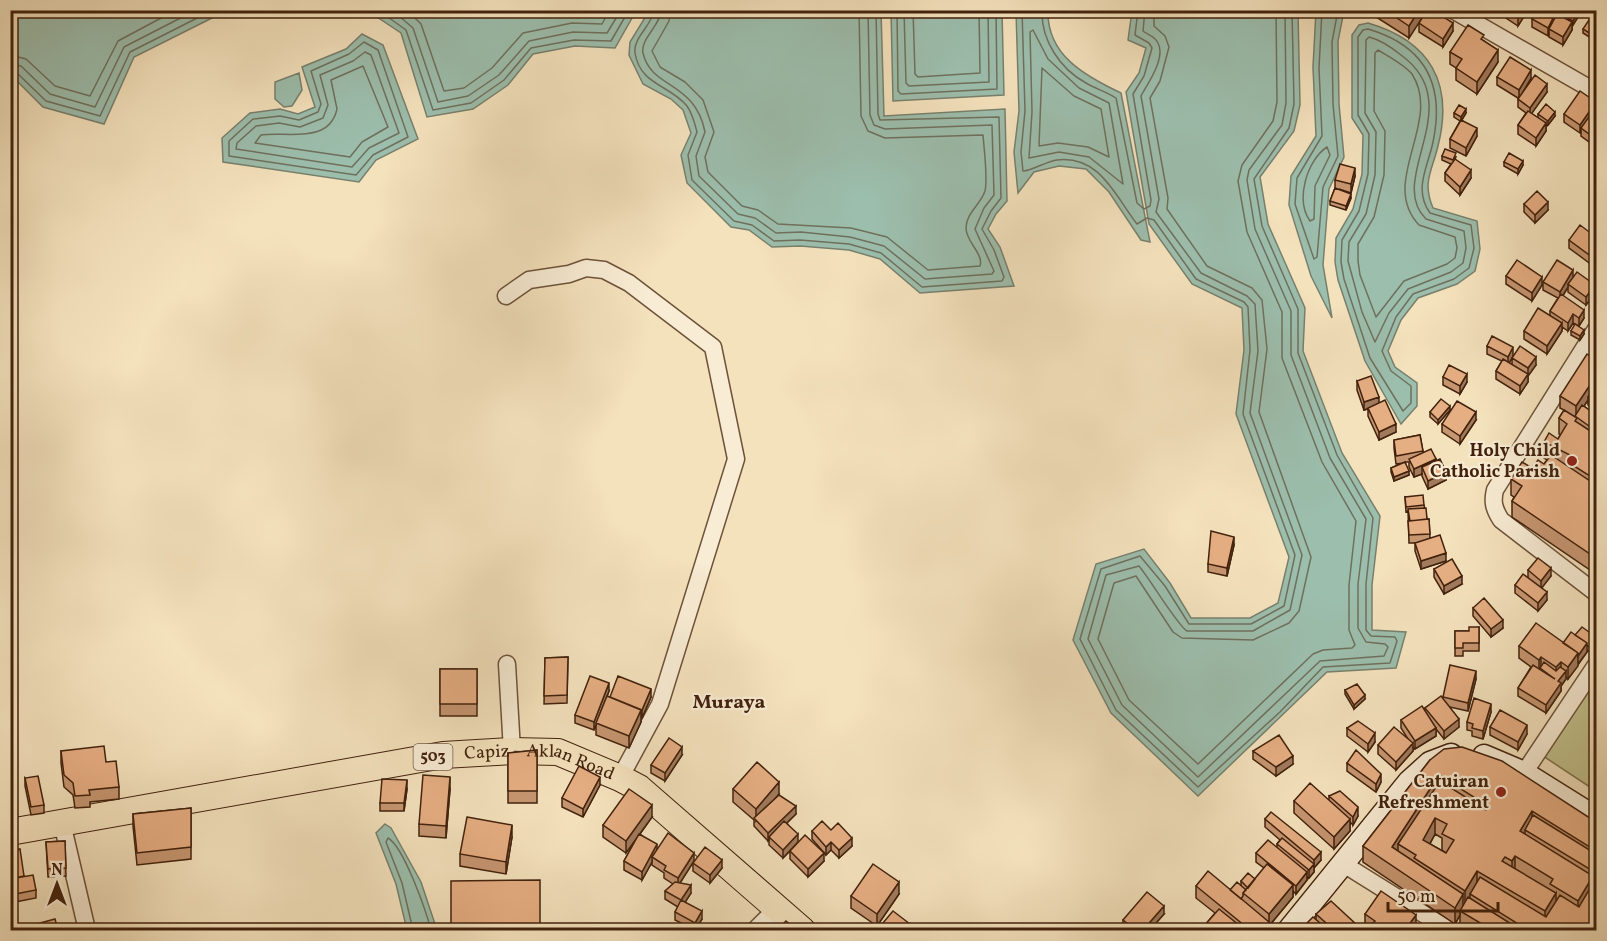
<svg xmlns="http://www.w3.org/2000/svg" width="1607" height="941" viewBox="0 0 1607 941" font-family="Vollkorn,serif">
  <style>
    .green { fill: #c2c18c; stroke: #82724c; stroke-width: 1.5 }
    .water { fill: #9cbead; stroke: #78806d; stroke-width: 1.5 }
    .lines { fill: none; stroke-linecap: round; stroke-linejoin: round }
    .shore { stroke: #6f705d; stroke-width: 1.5 }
    .minor-casing { stroke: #6e5239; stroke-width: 19 }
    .secondary-casing { stroke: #42220d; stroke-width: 25 }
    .primary-casing { stroke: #42220d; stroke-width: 28 }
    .minor { stroke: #f8ecd4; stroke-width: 16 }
    .secondary { stroke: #f8ecd4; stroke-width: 22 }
    .primary { stroke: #f4e2bd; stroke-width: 26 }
    .wall { fill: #c69671; stroke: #42220d; stroke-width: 1.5; fill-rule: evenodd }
    .shaded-wall { fill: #a17a5c; stroke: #42220d; stroke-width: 1.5 }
    .building { fill: #e6ae83; stroke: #42220d; stroke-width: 1.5; fill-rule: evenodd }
    .poi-dot { fill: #8f2418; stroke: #f8ecd4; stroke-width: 2 }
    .labels { text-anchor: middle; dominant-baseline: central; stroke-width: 4.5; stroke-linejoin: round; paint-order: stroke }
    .shield { fill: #f8ecd4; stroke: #795f49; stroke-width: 1.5 }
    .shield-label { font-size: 16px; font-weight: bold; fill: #42220d }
    .poi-label { font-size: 18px; font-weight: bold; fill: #42220d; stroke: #f8ecd4; text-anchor: end }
    .street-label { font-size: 18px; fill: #42220d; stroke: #f8ecd4 }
    .neighbourhood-label { font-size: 20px; font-weight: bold; fill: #42220d; stroke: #f8ecd4 }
  </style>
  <rect width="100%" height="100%" fill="#f4e2bd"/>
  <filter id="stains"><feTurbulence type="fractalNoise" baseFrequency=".00333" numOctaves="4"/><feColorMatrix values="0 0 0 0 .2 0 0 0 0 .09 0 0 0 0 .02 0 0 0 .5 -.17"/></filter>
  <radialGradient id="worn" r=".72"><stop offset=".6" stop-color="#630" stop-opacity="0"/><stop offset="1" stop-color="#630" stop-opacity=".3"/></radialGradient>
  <path class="green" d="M1596,674V791L1543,756Z"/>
  <path class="water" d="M10,11L11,10L226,11L134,57L104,124L43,107L11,75Z
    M368,11H636L615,48L575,46L533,54L508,85L473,109L427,117L401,33Z
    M649,11H881L884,116L1005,109L1007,201L996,214L988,229L1000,247L1014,286L920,293L880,259L849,250L800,246L772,247L749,230L731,227L687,183L681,155L691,133L683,110L671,99L643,84L629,55L630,42Z
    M891,11H1002L1004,95L893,101Z
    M1016,11H1048C1047,55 1085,76 1121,93L1150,242L1141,240L1109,192L1086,169L1059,166L1034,172L1018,193L1014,152L1019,111Z
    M1132,11H1298L1300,105L1294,131L1260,177L1268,224L1305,308L1303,351L1342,453L1380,516L1372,585V630L1406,632L1396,668L1327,672L1198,796L1111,713L1073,640L1096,564L1144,549L1170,583L1191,618H1250L1278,603L1289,557L1236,414L1244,350L1242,308L1192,284L1149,224L1126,92L1139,73L1146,48L1128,40Z
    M1316,11H1344L1338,41L1339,104L1344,157L1329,189L1323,265L1332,318L1311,276L1289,205L1291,176L1316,136L1313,67Z
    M1368,23C1430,41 1454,83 1438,146C1432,171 1422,182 1433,208L1477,221L1480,249L1475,271L1457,284L1418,298L1401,320L1388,351L1395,367L1417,383V406L1401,424L1365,361L1338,280L1335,262L1336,238L1353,209L1362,174L1363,135L1352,118V35L1359,25Z
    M362,34L383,45L418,139L376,160L359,182L223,162L222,138L250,113L280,109L298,114L315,107L302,67L346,49Z
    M299,73L302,90L292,106L284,107L275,99V82Z
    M385,824L391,828L421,882L437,930H407L396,884L376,833Z"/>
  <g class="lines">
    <path class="shore" d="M378,10L406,30L433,110L471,103L504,80L531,48L574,40L611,41L629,10
      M392,10L413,28L438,102L468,96L499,75L529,41L573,32L607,33L621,10
      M407,10L421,24L444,91L464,88L492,68L523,33L572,23L602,24L610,10
      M654,10C652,26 633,37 635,53C640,85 670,85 687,106C692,113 695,124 697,132L688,155L692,180L734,221L752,225L774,241L800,240L849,244L881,253L922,287L1002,281L1004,277L994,250L982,229L991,211L1001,198L999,117L880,120L878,114L876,10
      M661,10C661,25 640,39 643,53C651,89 695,81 705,132L696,156L699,176L738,214L755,218L776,233L801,232L850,237L884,246L925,279L992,274L994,271L975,229L984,208L994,195L992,125L885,129L874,125L870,115L868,10
      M670,10L669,21L652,51L660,67L685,82L703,100L714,132L705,157L708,172L742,206L758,210L778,224L851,228L887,237L928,270L980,266C984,254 966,242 966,228C966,213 981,204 985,191C988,178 984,149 983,135L885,138L868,131L861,116L859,10
      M897,10L898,91L901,94L997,89L996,10
      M904,10L906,83L909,86L989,82L988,10
      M913,10L915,74L918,77L980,73L979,10
      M1022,10L1025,111L1021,152L1023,171C1029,172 1047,161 1057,160C1100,155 1115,196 1137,224L1147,218L1154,220L1196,279L1244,302L1248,307L1250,350L1243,414L1295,555L1284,606L1251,624H1189L1165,586L1140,556L1101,569L1080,639L1116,710L1198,787L1280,712L1323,667L1390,663L1397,641L1395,637L1371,636L1366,630V584L1373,518L1337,455L1298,353V309L1262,226L1254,179L1289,128L1294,104L1292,10
      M1042,10C1041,40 1060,69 1086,83C1096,89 1107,92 1116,98L1137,203L1144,209L1150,206L1151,200L1133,94L1144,76L1152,48L1149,43L1135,35L1138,10
      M1145,10L1143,31C1148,35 1155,36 1158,43C1166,58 1148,83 1141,96L1159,199L1156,212L1201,273L1247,296L1255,304L1258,351L1250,413L1302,555L1290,610L1253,631H1187C1177,625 1150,579 1139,566L1106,575L1088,639L1122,705L1198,777L1320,661L1384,656L1388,647L1385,644L1366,642L1358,628V584L1366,519L1330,458L1291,355V311L1255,229L1247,180L1249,170L1282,125L1286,103L1285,10
      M1154,10V26L1165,36L1169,47L1160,81L1150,98L1168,198L1167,209L1207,266L1252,288L1262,300L1267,349L1259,412L1311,557L1299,611L1289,623L1253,640L1182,638L1173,632L1136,576L1114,583L1098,639L1129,700L1198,764L1313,654L1323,650L1352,648L1355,645L1349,630V585L1356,521L1322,462L1282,358V312L1247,232L1238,181L1242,165L1273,121L1277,102L1276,10
      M1322,10L1319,68L1322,136L1297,178L1295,204L1314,259L1317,257L1323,187L1338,156L1333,104L1332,42L1338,10
      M1368,29C1426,46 1445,85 1433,142C1428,167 1413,189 1430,213L1471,225L1474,248L1469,268L1454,279L1413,294L1396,317L1382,351L1391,371L1411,386V403L1403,411L1370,358L1344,279L1341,262L1342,240L1359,211L1368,174L1369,134L1358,115V37L1363,30Z
      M1033,30L1048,59L1079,88L1109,103L1123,184L1089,157L1059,152L1029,158L1032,112L1030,32Z
      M1369,37C1381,40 1391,47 1401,55C1470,105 1385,179 1426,219L1464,231L1466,248L1463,263L1451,272L1408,289L1389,313L1375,342L1362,312L1348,261L1349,242L1366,214L1375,175L1376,132L1365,113L1366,40Z
      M364,42L378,50L408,137L373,155L356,175L229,156V141L253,119L280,116L299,120L318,112L321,104L311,71L349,54Z
      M1378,50C1388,56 1405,65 1412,74C1443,122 1378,182 1419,225L1455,237L1457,248L1455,258L1447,264L1404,281L1376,317L1360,275L1358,261V244L1374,217L1384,175L1385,131L1374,111L1375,53Z
      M365,52L371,55L399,133L369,148L352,167L236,149L237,143L256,126L279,123L300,127L323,118L328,105L320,75L353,61Z
      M10,55L26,59L55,86L90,96L118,41L176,10
      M10,64L21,66L50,94L95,107L124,47L196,10
      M363,66L388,127L362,142L350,157L255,143L261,135C286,131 329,145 337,109L331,80Z
      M1042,68L1074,96L1101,109L1109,157L1088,147L1058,143L1039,146Z
      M10,71L17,73L46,101L100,116L130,52L213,10
      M1327,147L1330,155L1315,186L1314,219L1310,221C1295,200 1307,160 1327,147Z
      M413,930L402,883L386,842L388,838C404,847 426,911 431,930"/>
    <defs>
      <path id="minor" d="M1453,10L1596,92
        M506,296L529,280L569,274L586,268L604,270L629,283L713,347L736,459L660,704L620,778
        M1596,329L1495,490C1492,502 1494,509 1501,520L1596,593
        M507,664L512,751
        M1524,773L1596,665
        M62,823L87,930
        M1345,865L1449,930
        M755,930L777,908"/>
      <path id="secondary" d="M1484,756L1524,773L1596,818
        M1289,930L1409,782L1430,763L1451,755"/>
      <g id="primary">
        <path id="s1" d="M10,832L443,755L512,751L558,752L620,778L639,788L802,930"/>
      </g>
    </defs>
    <use href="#minor" class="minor-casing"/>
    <use href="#secondary" class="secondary-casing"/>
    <use href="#primary" class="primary-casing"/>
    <use href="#minor" class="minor"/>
    <use href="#secondary" class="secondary"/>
    <use href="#primary" class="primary"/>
  </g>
  <path class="wall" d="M1373,10H1426L1409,38L1373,15Z
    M1503,10H1528L1518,26L1503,16Z
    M1537,10H1561L1559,15H1560V14L1581,10V12L1573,25L1572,24V30L1563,45L1549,37V33L1548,36L1532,27V19Z
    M1596,17L1594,40L1583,33V29Z
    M1419,23L1453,31L1443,47L1419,32Z
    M1484,41L1498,62L1477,94L1456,80V68L1450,64V52Z
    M1596,50V64L1594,62V54Z
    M1497,77L1531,78L1525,89L1547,92L1531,113L1538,118V114L1555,116L1548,125L1546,124V131L1536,146L1518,134V125L1526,113L1518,107V98L1497,85Z
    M1596,107V147L1581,136V131L1580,133L1564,122V114L1596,108Z
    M1454,113H1466L1462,120L1477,136L1466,156L1450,148V139L1460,121L1454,117Z
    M1442,156L1456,157L1455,159L1471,178L1460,195L1445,181V173L1451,164L1442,160Z
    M1504,162L1523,165L1518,174L1504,166Z
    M1355,176L1351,193L1339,189L1351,198L1346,210L1330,205V201L1335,188V180Z
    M1524,204L1548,210L1535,223L1524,212Z
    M1596,237V268L1569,248V240Z
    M1506,276L1542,285L1532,301L1506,284Z
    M1573,277L1595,293L1586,305L1568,292V287L1563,296L1584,318L1579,326L1573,323L1568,331L1562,327V331L1547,354L1524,339V331L1550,315V311L1558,298L1543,290V282Z
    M1571,331L1584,334L1580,340L1571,335Z
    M1487,346L1513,356L1509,363L1512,365V358L1536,365L1528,376V382L1520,394L1496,379V371L1502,361L1487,354Z
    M1596,360V410L1588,405V400L1584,406L1595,414L1596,412V574L1512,517V501L1514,497L1511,495V479L1532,468L1544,464L1547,460L1544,458V442L1558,439L1560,435L1559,434V418L1564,410L1560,408V396Z
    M1443,377L1467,382L1460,394L1443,385Z
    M1357,381L1379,403L1396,432L1379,440L1368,416V409L1364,410L1357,390Z
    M1450,410L1438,424L1430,417V412Z
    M1476,420L1460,444L1442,432V424Z
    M1420,435L1423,452L1436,461L1446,480L1428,489L1422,476V474L1414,477L1409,467V462H1405L1409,475L1394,481L1391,472V468L1404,463L1396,464L1394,448V440Z
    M1405,497L1424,505L1427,519H1429L1430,538L1446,561L1421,569L1415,551V543H1409L1408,511L1406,512Z
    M1234,545L1227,576L1208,572V564Z
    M1434,569L1462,584L1444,594L1434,577Z
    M1528,570L1551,576L1541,588L1547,600L1538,611L1515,593V585L1528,578Z
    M1473,608L1503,628L1491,637L1473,616Z
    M1479,627V651H1463V656H1455V631H1469Z
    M1575,635L1596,637L1590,652L1587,650V652L1568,679L1566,677V679L1561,686V691L1546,713L1518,696V688L1531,667L1519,658V646L1563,643Z
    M568,657L567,703L544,704L545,658Z
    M440,669H477V716H440Z
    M1476,679L1468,711L1450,707L1459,727L1444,739L1436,729V736L1415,749L1413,747V751L1396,770L1378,754V745L1408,739L1401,728V720L1425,711V708Z
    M1345,690L1365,699L1354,709L1345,694Z
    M609,691L605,702L610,697H651L642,718H641V722L629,748L596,735V724L594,730L575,723V715Z
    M1491,712L1483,739L1472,736V731L1467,730V722Z
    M1490,727L1527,734L1518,750L1490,735Z
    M1347,728L1375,742L1368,752L1347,736Z
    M537,750V803H508V753Z
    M61,751L106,762L119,787V799L90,802V807L75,808L73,795L64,787L61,763Z
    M1253,751L1293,764L1276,776L1253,759Z
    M682,755L665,781L651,773V765Z
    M1430,760L1596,822V930H1467L1460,927V915L1455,924L1363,862V846ZM1435,834L1442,838V850L1446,853L1430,844Z
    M1347,763L1381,782L1376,792L1347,771Z
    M25,778L44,805V813L31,815L25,786Z
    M600,785L583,817L562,807V798Z
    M407,789L404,811H380V803Z
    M450,789L446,838L419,836V824Z
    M733,789L779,794L773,801L796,814L787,823L798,842L824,861L808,877L790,859V851L783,858L769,845V840L768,841L754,826V820L733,802Z
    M1329,796L1358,816L1353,825L1350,822V831L1334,849L1294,813V801L1329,800Z
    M191,808V859L137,865L133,826V814Z
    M652,817L640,834L657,849L694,861L680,883L691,893L685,902L702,919L695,930L675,920V912L678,907L665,899V891L673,884L664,878V873L652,865V862L642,880L624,870V861L638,836L626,853L603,837V825Z
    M1265,819L1321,860L1314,868V872L1309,878L1307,877V880L1296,894L1293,891V897L1269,926V930H1204V926L1215,913L1196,898V886L1230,890L1241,885V881L1255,879L1264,868L1256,862V853L1277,848V844L1280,840L1265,827Z
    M831,830L852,846L839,858L831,850L826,855L812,839V831Z
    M512,837L506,874L460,866V854Z
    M65,841L66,876L48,877L46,842Z
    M10,851L24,876L36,890V898L10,903Z
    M693,863L722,868L710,883L693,871Z
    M899,894L877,926L851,908V896Z
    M1164,914L1150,930H1126L1123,928V920Z
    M1316,914L1358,930H1300L1316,919Z
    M1365,914L1416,927L1414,930H1368V928L1365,926Z"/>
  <path class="shaded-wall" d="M1419,10H1426V12L1409,38V26Z
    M1522,10H1528L1518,26V17Z
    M1557,10H1561L1551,30L1549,29V33L1548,36V28Z
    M1579,10H1581V12L1573,25V21Z
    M1572,22V30L1563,45V37Z
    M1453,23V31L1443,47V39Z
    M1498,50V62L1477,94V82Z
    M1531,70V78L1519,99V90Z
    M1547,84V92L1530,116V108Z
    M1596,102V110L1581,128V131L1580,133V125Z
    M1466,109V113L1461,121V117Z
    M1555,112V116L1548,125V121Z
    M1546,123V131L1536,146V138Z
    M1477,128V136L1466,156V148Z
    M1523,161V165L1518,174V169Z
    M1355,168V176L1351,193V184Z
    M1471,170V178L1460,195V187Z
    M1351,194V198L1346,210V206Z
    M1548,202V210L1535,223V215Z
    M1573,270V278L1568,284V287L1560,300V292Z
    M1542,277V285L1532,301V293Z
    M1595,285V293L1586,305V297Z
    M1584,310V318L1579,326V318Z
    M1573,314V323L1568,331V323Z
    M1562,323V331L1547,354V346Z
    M1584,330V334L1580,340V336Z
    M1513,347V356L1508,365V357Z
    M1536,357V365L1528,376V368Z
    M1467,374V382L1460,394V386Z
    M1528,374V382L1520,394V386Z
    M1596,376V388L1588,397V400L1576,418V406Z
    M1379,397V405L1364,410V402Z
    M1450,406V410L1438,424V420Z
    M1476,412V420L1460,444V436Z
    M1396,424V432L1379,440V432Z
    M1436,459V467H1422V474L1414,477V469Z
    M1409,471V475L1394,481V477Z
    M1446,472V480L1428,489V481Z
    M1234,537V545L1227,576V568Z
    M1446,553V561L1421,569V561Z
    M1551,568V576L1541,589V581Z
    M1462,576V584L1444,594V586Z
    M1547,592V600L1538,611V603Z
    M1503,620V628L1491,637V629Z
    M1596,639V643L1590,652V648Z
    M1587,643V652L1578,664V656Z
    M1578,653V666L1568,679V667Z
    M1541,657V668H1540V670L1539,672V660Z
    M1561,662V674L1556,680V667Z
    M1476,671V679L1468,711V703Z
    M1566,671V679L1561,686V691L1546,713V705L1558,681Z
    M609,683V691L594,730V722Z
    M651,689V697L642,718V710Z
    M1365,695V699L1354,709V705Z
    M1491,704V712L1483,739V731Z
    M641,710V722L629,748V736Z
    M1459,719V727L1444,739V731Z
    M1527,725V734L1518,750V742Z
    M1436,728V736L1415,749V741Z
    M1375,733V742L1368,752V744Z
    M1413,743V751L1396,770V762Z
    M682,747V755L665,781V773Z
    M1293,756V764L1276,776V767Z
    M1381,774V782L1376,792V784Z
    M1439,775V791L1398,844V853L1392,847Z
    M450,777V789L446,838V826Z
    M600,777V785L583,817V809Z
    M407,780V789L404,811V803Z
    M779,782V794L756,821V809Z
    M652,805V817L626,853V841Z
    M796,806V814L771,838L769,837V840L768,841V833Z
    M1358,807V816L1353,825V817Z
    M1532,811V827L1525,830V839L1520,831Z
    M1435,818V834L1423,856V840Z
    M1350,819V831L1334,849V837Z
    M512,825V837L506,874V862Z
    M798,834V842L783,858V850Z
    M852,838V846L839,858V850Z
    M831,842V850L826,855V847Z
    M657,844V852L652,857V862L642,880V872Z
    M1321,852V860L1314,868V860Z
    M694,853V861L678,886V878Z
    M824,853V861L808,877V869Z
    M1515,856V871L1512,877V861Z
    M722,860V868L710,883V875Z
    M1314,864V872L1309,878V870Z
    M1477,871V887L1470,894V898L1465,906V891Z
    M1307,872V880L1296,894V886Z
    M1593,876V892L1578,917V901Z
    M899,882V894L877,926V914Z
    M691,885V893L681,909V900Z
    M1293,885V897L1269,926V930H1262L1269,922V914Z
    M1556,893V909L1545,927V911Z
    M1463,894V910L1460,911V915L1455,924V908Z
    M1164,906V914L1150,930H1143Z
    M702,911V919L695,930V923Z
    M1416,915V927L1414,930H1405Z
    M1596,922V930H1591Z
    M910,924V930H904Z
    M1358,926V930H1352Z"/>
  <path class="building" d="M1385,10H1419L1409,26Z
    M1427,10H1433L1453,23L1443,39L1419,23Z
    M1508,10H1522L1518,17Z
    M1537,10H1557L1548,28L1532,19Z
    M1562,10H1579L1573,21L1560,14Z
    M1557,14L1572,22L1563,37L1549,29Z
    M1593,14L1596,17V32L1594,36L1583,29Z
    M1468,25L1484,35L1481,39L1498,50L1477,82L1456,68L1462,59L1450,52Z
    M1510,57L1531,70L1519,90L1497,77Z
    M1535,75L1547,84L1530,108L1518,99Z
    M1580,91L1596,102L1580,125L1564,114Z
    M1546,104L1555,112L1548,121L1538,114Z
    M1459,105L1466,109L1461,117L1454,113Z
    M1596,107V139L1581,128Z
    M1528,111L1546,123L1536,138L1518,125Z
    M1461,120L1477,128L1466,148L1450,139Z
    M1445,149L1456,153L1453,160L1442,156Z
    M1509,153L1523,161L1518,169L1504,162Z
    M1455,159L1471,170L1460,187L1445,173Z
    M1340,164L1355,168L1351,184L1335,180Z
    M1335,188L1351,194L1346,206L1330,201Z
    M1537,191L1548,202L1535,215L1524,204Z
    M1580,225L1596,237V260L1569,240Z
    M1517,260L1542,277L1532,293L1506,276Z
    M1557,260L1573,270L1560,292L1543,282Z
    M1577,272L1595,285L1586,297L1568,284Z
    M1561,294L1584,310L1579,318L1573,314L1568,323L1550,311Z
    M1538,308L1562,323L1547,346L1524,331Z
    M1575,324L1584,330L1580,336L1571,331Z
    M1492,336L1513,347L1508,357L1487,346Z
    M1520,346L1536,357L1528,368L1512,358Z
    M1587,354L1596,360V376L1576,406L1560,396Z
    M1503,359L1528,374L1520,386L1496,371Z
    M1449,365L1467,374L1460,386L1443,377Z
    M1371,376L1379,397L1364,402L1357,381Z
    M1596,385V402L1588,397Z
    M1441,399L1450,406L1438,420L1430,412Z
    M1385,400L1396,424L1379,432L1368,408Z
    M1457,401L1476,412L1460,436L1442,424Z
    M1582,405L1595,414L1589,426L1575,416Z
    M1564,410L1577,418L1575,421L1595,434L1596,431V480L1574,466L1578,459L1544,442L1549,433L1558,439L1567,424L1559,418Z
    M1596,412V426L1590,422Z
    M1420,435L1423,451L1396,456L1394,440Z
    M1431,449L1436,459L1414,469L1409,459Z
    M1551,455L1596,485V558L1512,501L1522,486L1511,479L1522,462L1532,468L1538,460L1544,464Z
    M1440,459L1446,472L1428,481L1422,467Z
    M1405,462L1409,471L1394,477L1391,468Z
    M1423,495L1424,505L1406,507L1405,497Z
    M1426,508L1427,519L1410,521L1408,509Z
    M1429,519L1430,534L1409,535L1408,521Z
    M1211,531L1234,537L1227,568L1208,564Z
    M1440,535L1446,553L1421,561L1415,543Z
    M1538,558L1551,568L1541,581L1528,570Z
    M1452,559L1462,576L1444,586L1434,569Z
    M1523,574L1547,592L1538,603L1515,585Z
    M1484,598L1503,620L1491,629L1473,608Z
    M1536,623L1578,653L1568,667L1561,662L1556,667L1541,657L1539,660L1519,646Z
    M1469,627H1479V643H1463V648H1455V631H1469Z
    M1582,627L1596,637L1590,648L1587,645V643L1575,635Z
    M1571,632L1587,643L1578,656V653L1563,643Z
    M568,657L567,695L544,696L545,658Z
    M1544,662L1556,671L1560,667L1566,671L1558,681L1561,683L1546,705L1518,688L1533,665L1555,679L1540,668Z
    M1450,665L1476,671L1468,703L1443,697Z
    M440,669H477V704H440Z
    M590,676L609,683L594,722L575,715Z
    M618,676L651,689L642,710L610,697Z
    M1357,684L1365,695L1354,705L1345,690Z
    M607,696L641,710L629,736L596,723Z
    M1441,696L1459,719L1444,731L1425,708Z
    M1474,698L1491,704L1483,731L1472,728L1473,724L1467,722Z
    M1422,706L1436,728L1415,741L1401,720Z
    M1500,710L1527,725L1518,742L1490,727Z
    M1358,721L1375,733L1368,744L1347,728Z
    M1394,727L1413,743L1396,762L1378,745Z
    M1279,735L1293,756L1276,767L1253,751Z
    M669,738L682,747L665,773L651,765Z
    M104,746L106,762L116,761L119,787L89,790L90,795L75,796L73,783L64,775L61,751Z
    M1462,747L1502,761L1596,822V851L1532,811L1520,831L1593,876L1578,901L1550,884L1553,879L1515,856L1512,861L1505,857L1502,861L1556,893L1545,911L1477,871L1465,891L1414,858L1416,855L1398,844L1440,781L1486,810L1488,806L1439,775L1392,847L1463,894L1455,908L1363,846L1430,760L1444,749ZM1435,818L1447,824L1442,834L1454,840L1446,853L1423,840Z
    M537,750V791H508V753Z
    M1356,750L1381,774L1376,784L1347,763Z
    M757,762L779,782L756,809L733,789Z
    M579,766L600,777L583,809L562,798Z
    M423,775L450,777L446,826L419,824Z
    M38,776L44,805L31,807L25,778Z
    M382,779L407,780L404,803H380Z
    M1310,783L1350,819L1334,837L1294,801Z
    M629,789L652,805L626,841L603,825Z
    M1340,791L1358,807L1353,817L1329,796Z
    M779,795L796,806L768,833L754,818Z
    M191,808V847L137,853L133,814Z
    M1271,812L1321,852L1314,860L1265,819Z
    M1533,815L1596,854V873L1525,830Z
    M467,817L512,825L506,862L460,854Z
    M784,821L798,834L783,850L769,837Z
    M822,821L831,830L838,823L852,838L839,850L831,842L826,847L812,831Z
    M668,833L694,853L678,878L664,870L666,866L652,857Z
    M639,834L657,844L642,872L624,861Z
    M805,835L824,853L808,869L790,851Z
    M1282,838L1314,864L1309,870L1277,844Z
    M1268,840L1307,872L1296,886L1256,853Z
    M65,841L66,868L48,869L46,842Z
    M705,847L722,860L710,875L693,863Z
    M20,849L24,876L10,879V851Z
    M873,864L899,882L877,914L851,896Z
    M1267,864L1293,885L1269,914L1243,893Z
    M1208,871L1269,922L1262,930H1250L1196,886Z
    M1248,873L1255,879L1248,888L1241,881Z
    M33,875L36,890L10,895V879Z
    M1480,877L1546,917L1560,895L1579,907L1596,878V922L1591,930H1528L1470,894Z
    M540,880V930H451V881Z
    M675,882L691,885L681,900L665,891Z
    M1237,882L1246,890L1243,893V896L1241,899L1230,890Z
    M1381,891L1416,915L1405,930H1371L1368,928L1375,921L1365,914Z
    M1147,892L1164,906L1143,930H1136L1123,920Z
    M1468,897L1521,930H1492L1460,911Z
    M681,900L702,911L695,923L675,912Z
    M1331,901L1358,926L1352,930H1334L1316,914Z
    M1219,909L1245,930H1210L1204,926Z
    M893,911L910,924L904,930H877Z
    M1313,917L1328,930H1300Z
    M55,919L58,930H42L40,923Z
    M786,921L797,930H777Z
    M675,925L683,930H671Z"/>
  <g class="poi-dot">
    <circle cx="1572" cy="461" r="6"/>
    <circle cx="1501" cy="792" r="6"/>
  </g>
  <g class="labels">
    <rect class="shield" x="413.5" y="744" width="39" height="26" rx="4.5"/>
    <g class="shield-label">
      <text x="433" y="757">503</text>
    </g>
    <g class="poi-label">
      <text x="1560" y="451">Holy Child<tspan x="1560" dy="21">Catholic Parish</tspan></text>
      <text x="1489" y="782">Catuiran<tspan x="1489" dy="21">Refreshment</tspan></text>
    </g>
    <g class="street-label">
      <text stroke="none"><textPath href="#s1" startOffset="538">Capiz – Aklan Road</textPath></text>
    </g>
    <g class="neighbourhood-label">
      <text x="729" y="703">Muraya</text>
    </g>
  </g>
  <rect width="1607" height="941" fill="none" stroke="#f4e2bd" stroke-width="36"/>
  <rect x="12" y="12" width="1583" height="917" fill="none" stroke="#42220d" stroke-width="3"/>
  <rect x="18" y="18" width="1571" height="905" fill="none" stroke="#42220d" stroke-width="1.5"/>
  <g transform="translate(57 884)" stroke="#f8ecd4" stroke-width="4.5" paint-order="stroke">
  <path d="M0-4.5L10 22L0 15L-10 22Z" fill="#42220d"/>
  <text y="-9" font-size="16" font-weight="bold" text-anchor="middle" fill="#42220d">N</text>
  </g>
  <path d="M1388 902v9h110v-9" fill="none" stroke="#42220d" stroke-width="3"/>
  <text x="1397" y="902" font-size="18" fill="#42220d" stroke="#f8ecd4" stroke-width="4.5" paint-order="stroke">50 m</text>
  <rect width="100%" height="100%" filter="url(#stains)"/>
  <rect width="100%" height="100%" fill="url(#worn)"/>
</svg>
